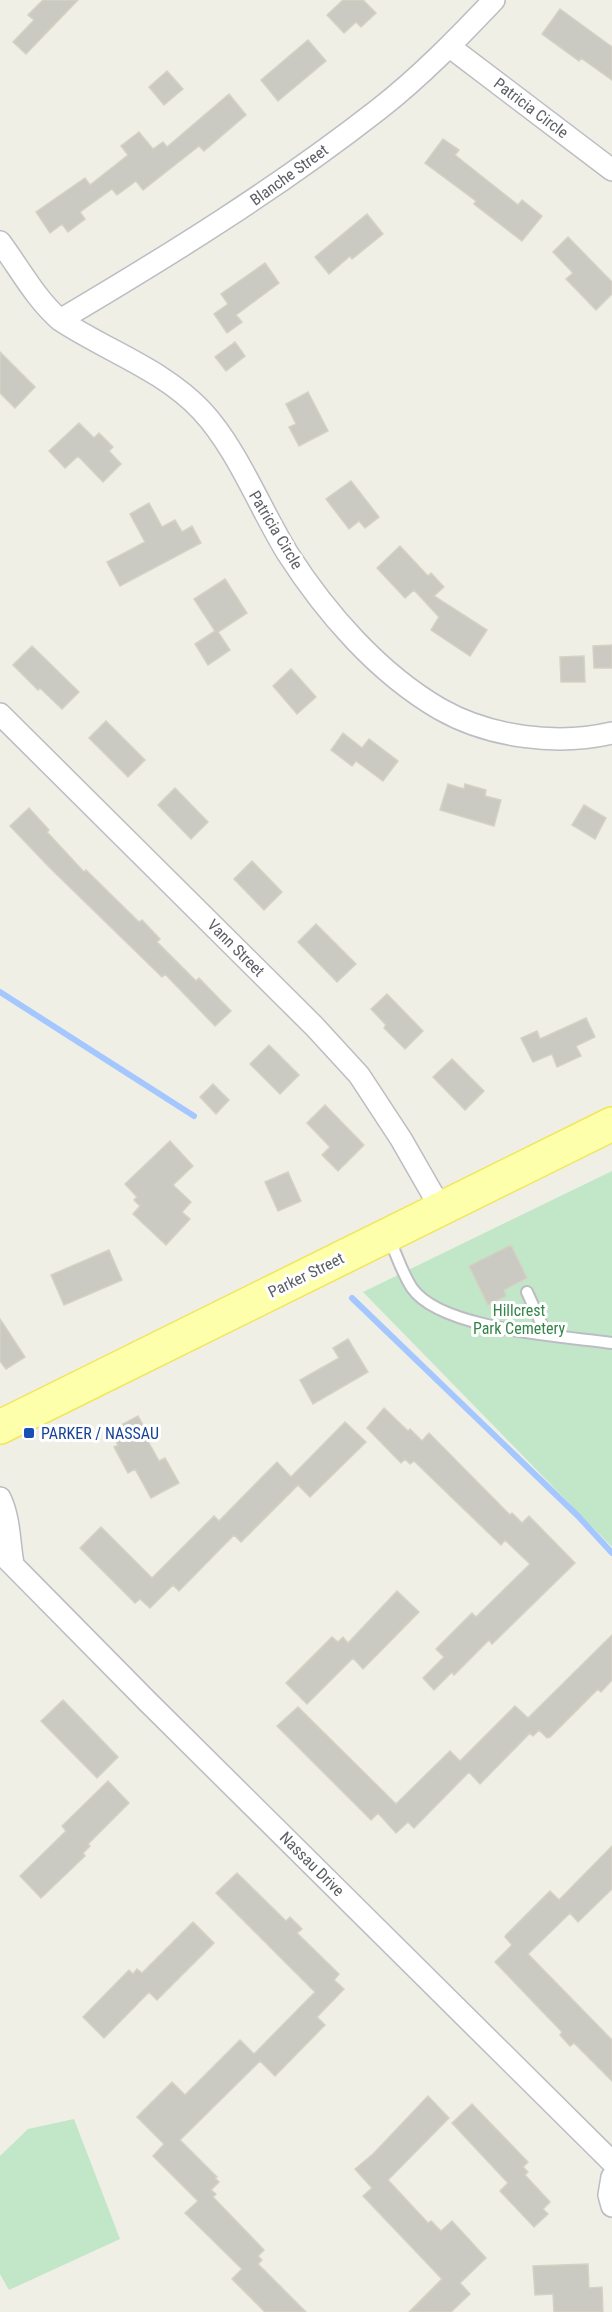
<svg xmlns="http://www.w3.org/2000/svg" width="612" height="2312" viewBox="0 0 612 2312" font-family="'Roboto Condensed',sans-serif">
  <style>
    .green { fill: #c1e7c8 }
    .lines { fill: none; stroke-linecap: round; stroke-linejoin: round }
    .stream { stroke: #a5c7ff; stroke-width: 6 }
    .building { fill: #cac9c2; stroke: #d4d2c3; stroke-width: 1.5 }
    .lane-casing { stroke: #bcbdc3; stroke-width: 14 }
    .street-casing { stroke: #bcbdc3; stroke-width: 24 }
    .primary-casing { stroke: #f3e559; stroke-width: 36 }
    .lane { stroke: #fff; stroke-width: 10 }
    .street { stroke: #fff; stroke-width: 21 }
    .primary { stroke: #fdffaa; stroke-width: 33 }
    .transit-dot { fill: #1a4fb4; stroke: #fff; stroke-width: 2 }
    .labels { text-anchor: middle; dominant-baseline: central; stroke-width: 6; stroke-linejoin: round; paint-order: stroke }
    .street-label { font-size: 16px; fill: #5c5f65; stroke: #fff }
    .park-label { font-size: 16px; fill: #348547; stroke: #fff }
    .transit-label { font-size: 16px; fill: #164399; stroke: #fff; text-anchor: start }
  </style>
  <rect width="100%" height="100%" fill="#efefe5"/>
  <path class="green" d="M612,1171V1547L363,1292Z
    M74,2119L120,2239L9,2290L0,2274V2156L28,2129Z"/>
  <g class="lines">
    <path class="stream" d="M0,992L194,1116
      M352,1298L578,1516L612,1553"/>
  </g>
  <path class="building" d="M43,0H78L26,54L13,42L34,20L28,15Z
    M343,0H363L376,13L361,27L356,22L344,33L327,15Z
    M560,9L612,47V80L581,58L579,61L542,34Z
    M308,40L326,61L278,101L261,80Z
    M167,71L183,89L164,105L149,87Z
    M229,94L246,115L204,151L199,146L143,190L136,181L117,195L112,189L80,212L85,219L68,232L62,224L50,233L36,212L85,178L90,185L128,155L121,146L139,132L153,149L163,142L167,147Z
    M443,139L459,150L455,155L518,205L522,200L542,216L522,241L474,204L476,201L425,163Z
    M367,214L383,234L352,259L350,256L329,274L315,257Z
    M568,237L612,282V294L596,310L566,279L573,273L553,252Z
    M265,263L279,283L236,315L242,322L227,333L214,314L228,304L221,294Z
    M235,342L245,356L226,371L215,357Z
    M0,352L35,387L15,408L0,393Z
    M308,392L328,431L299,446L289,427L296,424L286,404Z
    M79,423L94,438L99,433L113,447L109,451L121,464L103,482L78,456L65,468L49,451Z
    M351,481L379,517L365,528L359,521L349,529L326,499Z
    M149,503L162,527L175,520L182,532L192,526L201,543L120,586L107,562L145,542L130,514Z
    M400,546L428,576L431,573L444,587L434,596L487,630L470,656L431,630L439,617L414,590L405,598L377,568Z
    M225,579L247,613L218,632L230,650L208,665L195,644L215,631L194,599Z
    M612,645V668H594L593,646Z
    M32,646L79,692L62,709L40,688L38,690L13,665Z
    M584,656L585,682H561L560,657Z
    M291,669L316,697L297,714L273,686Z
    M106,721L145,760L128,777L89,738Z
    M343,733L362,748L369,739L398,761L383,781L356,761L352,766L331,750Z
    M448,784L464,789L465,784L486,790L485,796L501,800L494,826L440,810Z
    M175,788L208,822L191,839L158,805Z
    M584,805L606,818L595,839L572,825Z
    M29,808L49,830L47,832L84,872L86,870L139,922L142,920L160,939L157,942L196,981L199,978L231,1011L215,1026L165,974L162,977L50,868L10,826Z
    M252,861L282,892L264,910L234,879Z
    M316,924L356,964L337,982L298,942Z
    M387,994L423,1031L405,1049L384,1028L386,1025L371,1009Z
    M586,1018L595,1037L576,1046L581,1056L557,1067L552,1054L533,1062L521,1038L537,1031L540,1039Z
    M269,1045L299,1075L280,1094L250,1064Z
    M452,1059L484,1091L465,1110L433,1077Z
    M213,1084L229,1100L216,1114L200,1097Z
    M325,1105L364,1145L338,1171L322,1155L330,1147L307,1123Z
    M170,1141L193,1166L173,1185L191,1202L182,1212L190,1219L166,1245L133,1214L140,1206L134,1200L137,1197L125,1184Z
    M288,1172L301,1201L278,1211L265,1182Z
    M511,1245L527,1278L504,1290L506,1296L488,1305L469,1266Z
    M109,1250L122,1280L64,1305L51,1275Z
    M0,1319L25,1357L6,1369L0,1361Z
    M348,1339L368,1372L313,1404L300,1380L339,1358L333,1348Z
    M384,1408L408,1431L410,1429L422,1441L429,1433L510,1515L512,1513L522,1523L529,1516L575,1563L492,1644L489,1640L454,1675L452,1672L434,1690L423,1678L444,1657L436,1649L472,1613L476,1617L530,1564L505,1540L501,1545L414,1461L410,1464L405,1459L401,1463L367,1428Z
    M138,1416L147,1432L144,1434L159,1461L165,1458L179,1483L151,1498L135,1469L128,1473L114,1447L118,1445L110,1431Z
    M345,1422L366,1442L310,1497L298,1485L241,1542L234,1535L179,1591L173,1585L150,1608L140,1599L135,1603L80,1548L101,1527L152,1578L214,1516L219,1521L277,1462L291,1477Z
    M397,1591L419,1612L363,1669L353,1658L307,1704L286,1683L332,1637L338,1642L343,1637L348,1643Z
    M612,1635V1680L601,1692L598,1689L550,1737L547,1738L539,1730L533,1736L530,1733L480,1784L469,1772L414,1828L408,1822L396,1833L378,1813L371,1820L277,1726L298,1707L396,1804L450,1751L460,1761L515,1706L528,1718Z
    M63,1700L118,1757L97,1778L41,1721Z
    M108,1781L129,1803L88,1844L90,1846L83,1853L85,1856L41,1898L20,1876L66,1831L62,1826Z
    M612,1846V1889L578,1922L570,1913L528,1954L612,2040V2081L574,2043L570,2046L560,2035L562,2032L495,1962L512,1945L505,1937L506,1935L550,1891L559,1900Z
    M237,1873L286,1921L290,1917L302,1929L297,1933L339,1974L334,1980L344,1989L317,2017L325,2025L275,2076L260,2061L180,2140L217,2177L215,2178L219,2182L211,2190L216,2194L213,2197L264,2250L258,2256L262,2260L258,2264L306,2312H265L232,2279L242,2269L185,2213L198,2201L153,2156L164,2144L137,2117L172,2082L185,2095L240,2040L254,2054L315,1992L216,1893Z
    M193,1922L214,1943L157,2000L149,1992L104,2038L83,2017L129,1970L133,1974L137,1969L142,1973Z
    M428,2096L449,2118L388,2180L428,2223L431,2221L441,2231L452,2221L486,2258L460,2283L470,2294L451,2312H409L442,2279L363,2196L372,2188L355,2169L373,2154Z
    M472,2104L528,2162L523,2167L528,2172L525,2175L550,2202L543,2209L548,2214L534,2227L500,2191L508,2183L452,2123Z
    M588,2264L589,2288L602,2287L603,2312H554L553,2294L535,2295L533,2266Z"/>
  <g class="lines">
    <defs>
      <path id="lane" d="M389,1238C396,1253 402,1273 412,1288C441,1330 563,1336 612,1343
        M527,1292L546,1334"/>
      <path id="street" d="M450,47L612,170
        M0,242C20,269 35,298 60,320C107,351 162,369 201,410C237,448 260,509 288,554C326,613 378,673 440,709C489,737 557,746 612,733
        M60,320C170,255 278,188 379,109C420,77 458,38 494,0
        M0,714L314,1026L359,1075L401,1139L440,1207
        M0,1498C10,1519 9,1542 13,1564
        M0,1552L148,1702L612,2162
        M612,2177L609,2195L612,2206"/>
      <path id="primary" d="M0,1427L612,1124"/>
    </defs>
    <use href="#lane" class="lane-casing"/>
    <use href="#street" class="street-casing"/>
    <use href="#primary" class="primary-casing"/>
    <use href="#lane" class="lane"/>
    <use href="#street" class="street"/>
    <use href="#primary" class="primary"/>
  </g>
  <rect class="transit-dot" x="23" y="1427" width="12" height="12" rx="3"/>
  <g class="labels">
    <g class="street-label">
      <text transform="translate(531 108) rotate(37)">Patricia Circle</text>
      <text transform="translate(289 175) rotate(-36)">Blanche Street</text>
      <text transform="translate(276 530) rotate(59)">Patricia Circle</text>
      <text transform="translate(236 948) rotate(45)">Vann Street</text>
      <text transform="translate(306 1275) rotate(-26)">Parker Street</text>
      <text transform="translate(312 1864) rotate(45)">Nassau Drive</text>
    </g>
    <g class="park-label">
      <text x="519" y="1310">Hillcrest<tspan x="519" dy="18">Park Cemetery</tspan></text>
    </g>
    <g class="transit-label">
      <text x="41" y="1433">PARKER / NASSAU</text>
    </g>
  </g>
</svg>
